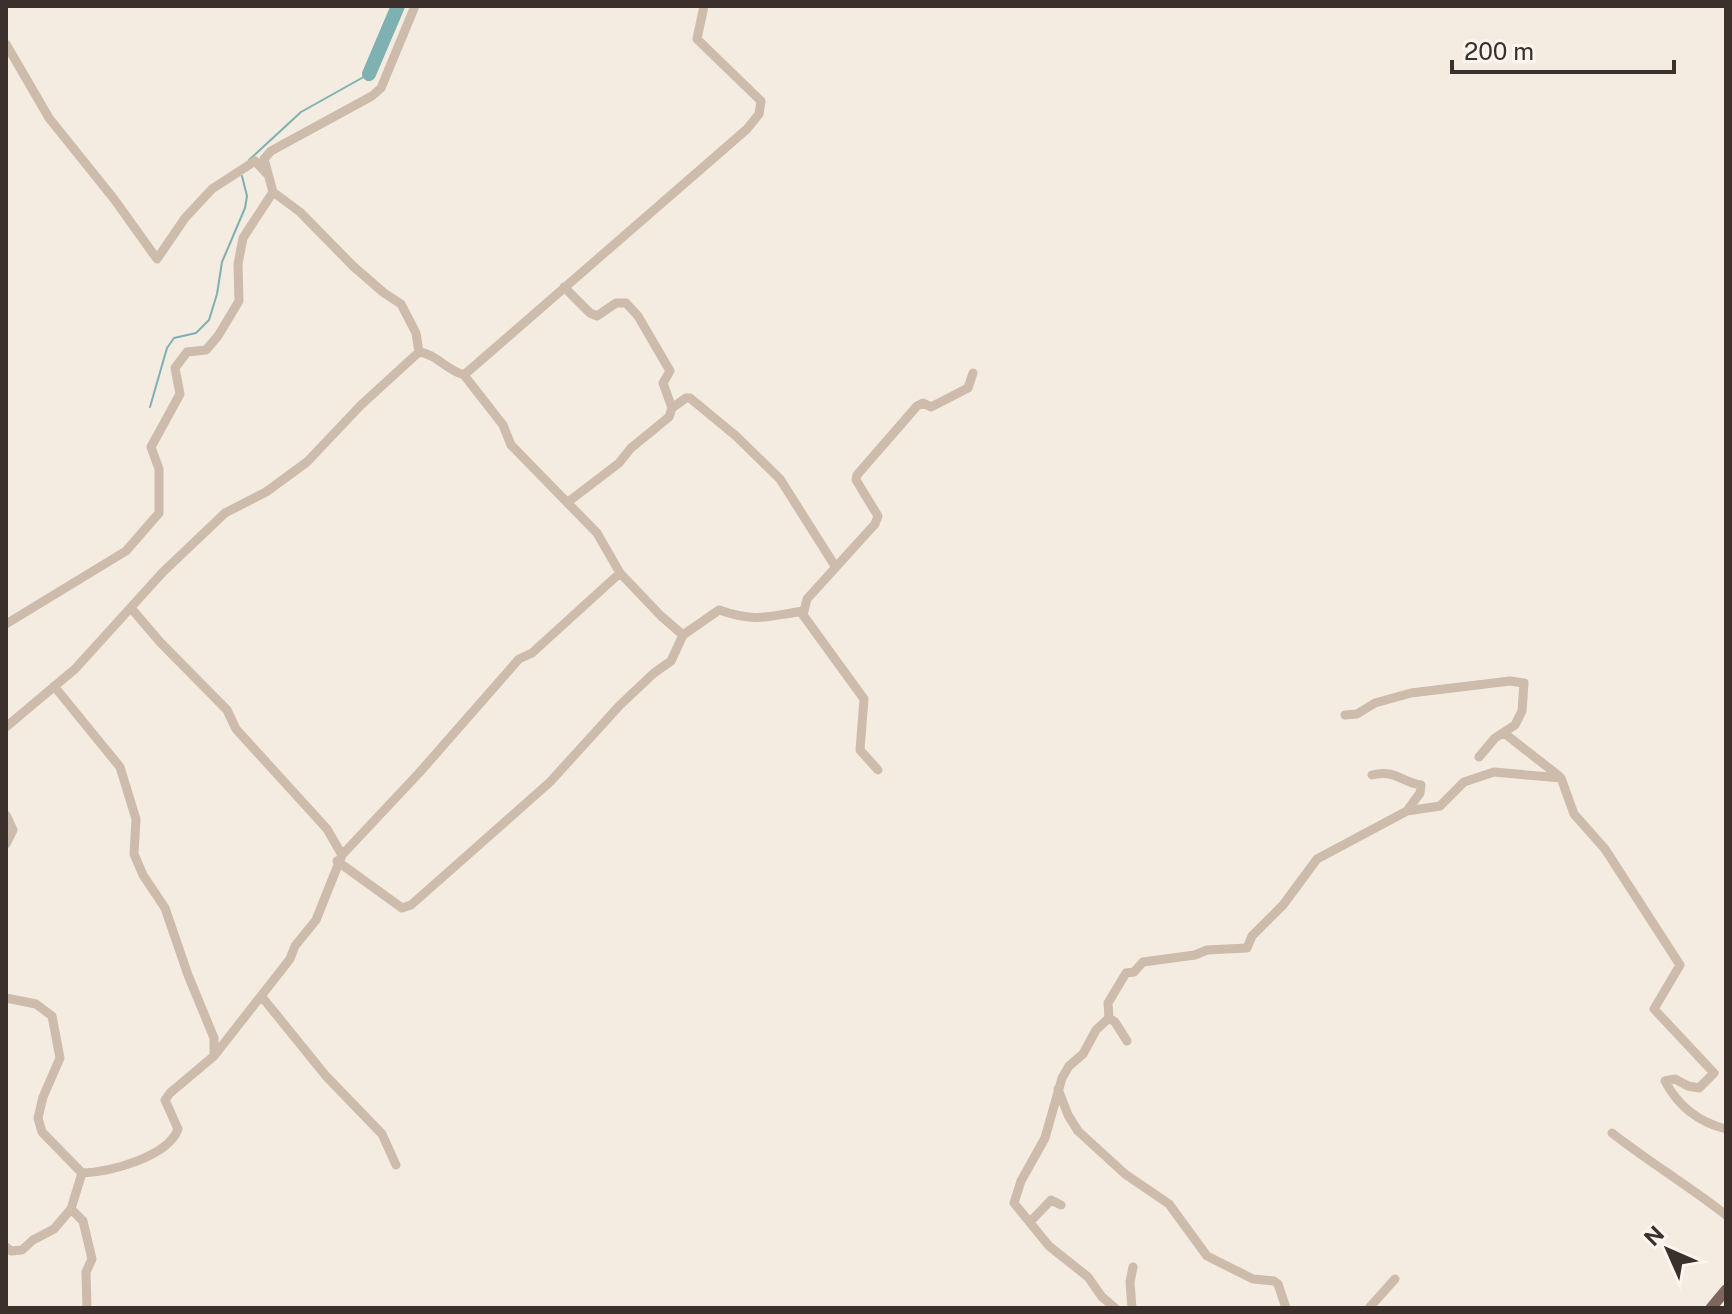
<svg xmlns="http://www.w3.org/2000/svg" width="1732" height="1314" viewBox="0 0 1732 1314" font-family="'Public Sans',sans-serif">
  <style>
    .lines { fill: none; stroke-linecap: round; stroke-linejoin: round }
    .stream { stroke: #7fb0b2; stroke-width: 2 }
    .river { stroke: #7fb0b2; stroke-width: 14 }
    .minor { stroke: #cdbbac; stroke-width: 9 }
    .major { stroke: #7d675c; stroke-width: 11 }
  </style>
  <rect width="100%" height="100%" fill="#f4ebe1"/>
  <g class="lines">
    <path class="stream" d="M249,160L301,112L369,74
      M150,407L167,348L174,338L196,333L209,320L217,294L222,262L245,208L247,196L242,176"/>
    <path class="river" d="M369,74L398,6"/>
    <path class="minor" d="M6,44L49,118L114,199L157,259L185,218L212,189L255,161L266,173
      M273,192L300,212L353,266L384,293L401,304L416,333L419,352
      M564,287L590,313L597,316L616,303H626L638,316L670,371L663,383L672,408L669,417L631,448L619,463L568,502
      M464,375L503,425L511,445L597,533L620,573L661,616L683,635
      M672,408L686,398H690L736,436L780,479L835,566
      M6,624L126,551L159,513V469L151,447L180,394L175,368L187,352L206,350L218,336L239,301L238,264L243,238L273,192L264,159L271,151L372,96L381,88L415,6
      M54,686L120,767L136,819L134,854L143,875L165,908L188,975L214,1038V1056
      M1345,715L1357,714L1375,703L1411,693L1510,681L1524,683L1522,711L1515,725L1495,738L1479,757
      M6,727L75,669L163,572L225,513L266,492L307,462L361,405L419,352C436,354 445,369 464,375L747,129L759,114L761,101L697,39L704,6
      M1504,733L1559,776
      M878,770L860,750L864,699L803,615L807,599L875,524L878,516L856,480L857,475L917,406L923,403L931,407L968,388L973,373
      M1372,775C1396,769 1400,782 1421,785L1420,793L1407,811L1440,806L1464,782L1494,772L1561,778L1574,814L1605,849L1680,965L1654,1009L1714,1073L1699,1088L1688,1086L1675,1079L1665,1081C1678,1106 1698,1122 1726,1129
      M6,815L13,830L6,844
      M342,855L419,773L519,659L532,653L620,573
      M337,861L402,908L411,905L550,782L620,705L654,673L671,661L683,635L719,610C757,623 768,616 804,611
      M262,997L326,1076L382,1134L396,1165
      M6,998L36,1004L52,1016L60,1058L43,1097L38,1118L42,1132L82,1173L71,1209L83,1221L92,1259L86,1272L87,1308
      M1109,1018L1096,1030L1083,1054L1069,1066L1062,1078L1045,1138L1021,1181L1014,1203L1049,1246L1088,1277L1102,1297L1115,1308
      M1127,1041L1115,1022L1109,1018L1108,1003L1126,973L1134,972L1143,962L1195,955L1207,950L1247,948L1252,936L1283,905L1317,859L1407,811
      M1058,1089L1068,1115L1078,1131L1125,1174L1169,1204L1207,1256L1253,1279L1274,1281L1278,1284L1286,1308
      M1612,1133C1649,1162 1689,1186 1726,1215
      M82,1173C110,1172 168,1157 178,1129L165,1100L170,1093L214,1056L290,959L295,946L316,920L342,855L327,829L236,729L227,710L160,642L131,608
      M1030,1222L1051,1200L1061,1205
      M6,1247L11,1251L22,1250L33,1240L54,1229L71,1209
      M1132,1308L1130,1282L1133,1267
      M1369,1308L1395,1279"/>
    <path class="major" d="M1711,1308L1726,1290"/>
  </g>
  <rect width="1732" height="1314" fill="none" stroke="#3b302b" stroke-width="16"/>
  <g transform="translate(1668 1250) rotate(315)" stroke="#fbf5ee" stroke-width="6" paint-order="stroke">
  <path d="M0-6L14 30L0 20L-14 30Z" fill="#3b302b"/>
  <text y="-12" font-size="22" font-weight="bold" text-anchor="middle" fill="#3b302b">N</text>
  </g>
  <path d="M1452 60v12h222v-12" fill="none" stroke="#3b302b" stroke-width="4"/>
  <text x="1464" y="60" font-size="24" fill="#3b302b" stroke="#fbf5ee" stroke-width="6" paint-order="stroke">200 m</text>
</svg>
